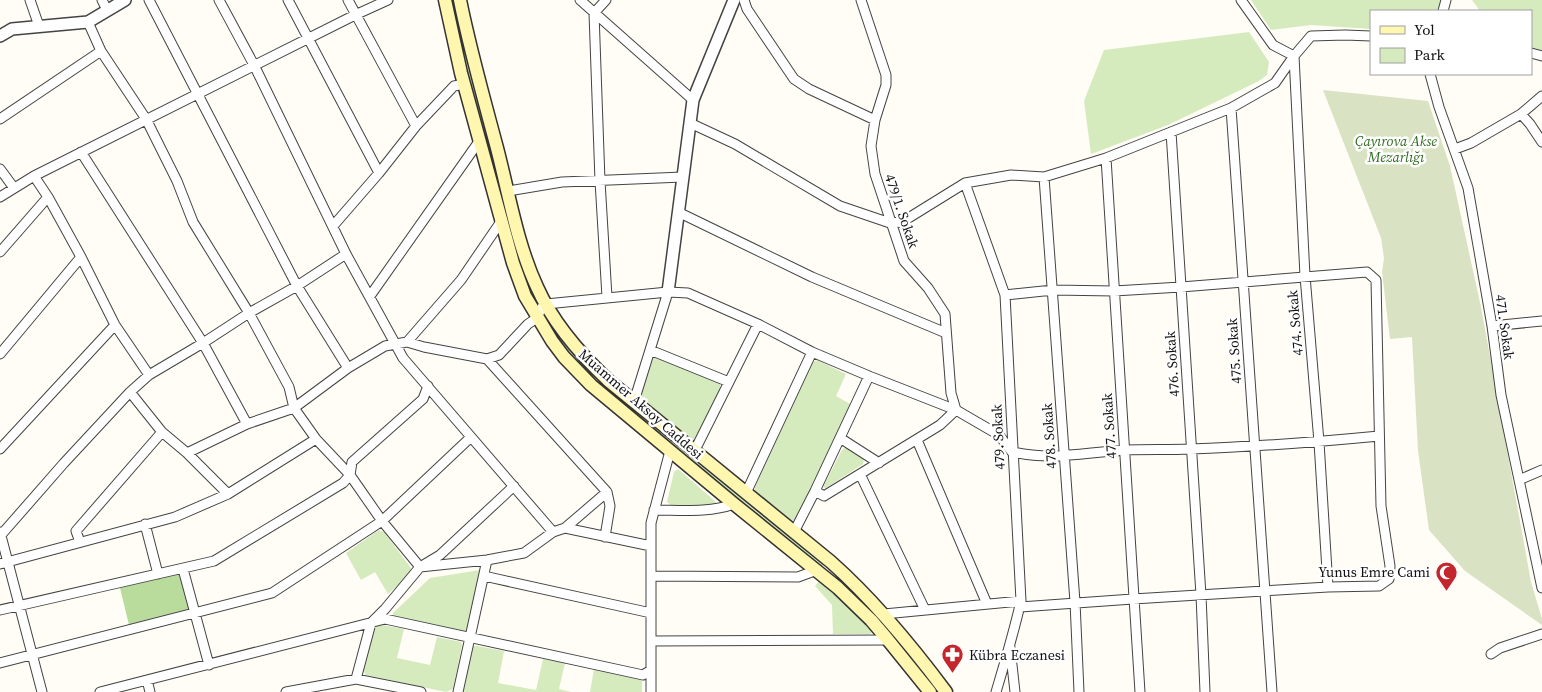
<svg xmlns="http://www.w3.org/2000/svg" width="1542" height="692" viewBox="0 0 1542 692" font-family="'Source Serif 4',serif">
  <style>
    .green { fill: #d5ebbd }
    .forest { fill: #b9dc9c }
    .cemetery { fill: #d9e3c4 }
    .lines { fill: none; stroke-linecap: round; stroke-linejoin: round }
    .minor-casing { stroke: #444; stroke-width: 11 }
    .tertiary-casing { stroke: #444; stroke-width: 14 }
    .secondary-casing { stroke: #333; stroke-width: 15 }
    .minor { stroke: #fff; stroke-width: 9 }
    .tertiary { stroke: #fff; stroke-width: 11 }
    .secondary { stroke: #fff6b0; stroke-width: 12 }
    .labels { text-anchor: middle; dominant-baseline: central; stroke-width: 5; stroke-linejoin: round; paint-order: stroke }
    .park-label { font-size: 14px; font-style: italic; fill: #2f6b1f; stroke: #fff }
    .street-label { font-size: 14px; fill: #111; stroke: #fff }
    .poi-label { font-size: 14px; fill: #111; stroke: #fff; text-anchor: end }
  </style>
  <rect width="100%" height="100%" fill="#fffdf5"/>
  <path class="green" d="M450,0H454L535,294L532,296L514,248L464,58Z
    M1251,0H1444L1440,11H1371V29L1311,25L1271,30Z
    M1472,0H1542V52L1531,48V11H1480Z
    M1249,32L1269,62L1267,75L1259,81L1168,125L1091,154L1084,101L1104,50Z
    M548,317L604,384L824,564L821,567L728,492L603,388L567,351L545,319Z
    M658,355L720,383V390L699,435L693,442L642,400V393L654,356Z
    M817,360L846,374L836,396L852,405L797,519L792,521L755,492V487L813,362Z
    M846,447L864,459L863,464L826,488L823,487L842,450Z
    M678,469L716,502L713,505H671L667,502L674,472Z
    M379,530L384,532L411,568L409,575L388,594L375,572L361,580L346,553Z
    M480,570L482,572L469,630L463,633L394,618L393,613L430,578Z
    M821,579L874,631L870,634H833L832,605L815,586Z
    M845,582L876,613L931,681L928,683L843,585Z
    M382,625L404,629L397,658L430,665L437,637L461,642L462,645L453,689L446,692L366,675L363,671L374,627Z
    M473,646H477L504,651L498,683L536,690L543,659L565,663L559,689L571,692H465L463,691Z
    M594,669L642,679V692H590Z"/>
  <path class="forest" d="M176,572L181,575L189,608L186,611L129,625L120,588Z"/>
  <path class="cemetery" d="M1323,90L1428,101L1450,166L1481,307L1531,582L1542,619V625L1465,571L1429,530L1418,451L1412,337L1390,339L1382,272L1384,258L1381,238Z"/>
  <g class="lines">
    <defs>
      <path id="minor" d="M30,0L39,26
        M102,0L107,10
        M149,0L297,286L348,368
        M219,0L254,65L346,254L403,358L553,532
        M288,0L379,173
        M348,0L416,126
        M580,0L693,100
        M606,0L594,13L600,181L607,297
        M744,0L747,9L794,79L809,89L875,120
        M861,0L886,75V85L875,120L871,146L875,174L904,261L928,288L945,314L951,393L956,410L999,435L1012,452
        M1241,0L1273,45L1294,56
        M1443,11L1446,0
        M88,22L101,51L146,119L177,181L193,222L249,313L289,387L294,408L316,439L350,475L382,521L420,567L487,560L524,553L553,532L565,528L607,492L487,359L424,347L407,342L385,346L348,368L294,408L247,424L187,453
        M1531,53L1542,56
        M1294,56L1305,276L1319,442L1328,587
        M1430,74L1439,107L1468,188L1492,326L1501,395L1542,588
        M1231,108L1272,692
        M1521,114L1530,124L1542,142
        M0,119L101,51
        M690,123L735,144L840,206L890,223L902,222L965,183L1011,175L1044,177L1106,158L1231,108L1275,83L1294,56L1311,36L1345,35L1371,36
        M1171,132L1201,595L1205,692
        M1455,149L1471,143L1521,114L1542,96
        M81,152L203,343L247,424
        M1106,158L1140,692
        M0,169L14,188
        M34,176L48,197L81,257L115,325L149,375
        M1044,177L1075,602L1079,692
        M965,183L1005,295L1021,601C1014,631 1005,662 996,692
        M508,191L562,182L683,177
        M0,197L34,176L355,15L388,0
        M678,212L812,277L946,333
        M333,226L379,173L416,126L454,86L465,84
        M0,252L48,197
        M1005,295L1053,290L1114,291L1181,287L1367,272L1376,280L1381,506L1390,566L1389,579L1379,586L1328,587L1133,599L1020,607
        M370,296L480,140
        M1492,326L1542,321
        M407,342L461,280L502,220
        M650,350L729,382
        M0,354L81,257
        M487,359L499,355L528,324L537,318L542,307L546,304L668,292L688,293L758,324L812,352L869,376L956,410L940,425L824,496L815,491
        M130,392L162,432L187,453L228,494
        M631,399L636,395L668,292
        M840,438L879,463
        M917,440L987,604
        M0,449L115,325
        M695,450L758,324
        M1013,452C1054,461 1085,452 1126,450C1147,449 1169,450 1190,449C1253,447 1317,442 1379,436
        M860,474L925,610
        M1519,480L1542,470
        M746,493L812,352
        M654,510C681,510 709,513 734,504
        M145,524L158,574
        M565,528L651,546
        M0,532L42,692
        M794,532L815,491L869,376
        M1,535L64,463L130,392L149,375L203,343L249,313L297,286L346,254
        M605,537L610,506L607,492
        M80,542L76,531L162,432
        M0,564L175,517L228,494L316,439
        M183,569L209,665
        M484,576L651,613
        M651,576L798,577L817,570
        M0,610L214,561L343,483L350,475L352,462L423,399L428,386
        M884,614L1021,601
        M651,641L888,640
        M1010,647L1015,692
        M1491,654L1500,648L1542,634
        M0,663L272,593L382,521L471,437
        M356,679L371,623L385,609L420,567L440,555L514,486
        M147,680L150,692
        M100,692L385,619L643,675L651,670
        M286,692L356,679L421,692
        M458,692L487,560
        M651,692V523L670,451"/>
      <path id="tertiary" d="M0,36L12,29L88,22L125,0
        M668,292L693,100L734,0"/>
      <path id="secondary" d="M445,0L461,73L513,263L525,296L552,341L564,357L591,385L734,504L838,588L871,620L888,640L930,692
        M460,0C470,50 484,99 497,148C509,194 517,244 537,287C553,323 580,354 609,381L831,562C875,601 911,645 946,692"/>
    </defs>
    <use href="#minor" class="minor-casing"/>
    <use href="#tertiary" class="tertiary-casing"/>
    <use href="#secondary" class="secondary-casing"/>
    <use href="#minor" class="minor"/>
    <use href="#tertiary" class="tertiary"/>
    <use href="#secondary" class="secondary"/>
  </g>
  <defs>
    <symbol id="mosque-pin" viewBox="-11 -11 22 30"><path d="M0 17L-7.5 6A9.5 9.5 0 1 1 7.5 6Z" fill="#c4262e" stroke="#fff"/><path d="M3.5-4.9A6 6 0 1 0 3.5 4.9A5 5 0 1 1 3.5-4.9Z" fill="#fff"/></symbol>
    <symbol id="pharmacy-pin" viewBox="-11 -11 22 30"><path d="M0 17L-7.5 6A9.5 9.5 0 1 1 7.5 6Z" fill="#c4262e" stroke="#fff"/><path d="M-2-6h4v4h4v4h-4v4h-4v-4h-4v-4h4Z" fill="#fff"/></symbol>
  </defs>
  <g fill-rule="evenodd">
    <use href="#mosque-pin" x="1434" y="560" width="25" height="34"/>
    <use href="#pharmacy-pin" x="940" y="642" width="25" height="34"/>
  </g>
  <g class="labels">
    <g class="park-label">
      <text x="1396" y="141">Çayırova Akse<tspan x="1396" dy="16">Mezarlığı</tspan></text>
    </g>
    <g class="street-label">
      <text transform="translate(902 211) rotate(71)">479/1. Sokak</text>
      <text transform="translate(1295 323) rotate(-95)">474. Sokak</text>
      <text transform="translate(1505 327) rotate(82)">471. Sokak</text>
      <text transform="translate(1234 351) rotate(-94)">475. Sokak</text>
      <text transform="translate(1172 364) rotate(-94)">476. Sokak</text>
      <text transform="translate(641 404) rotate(41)">Muammer Aksoy Caddesi</text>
      <text transform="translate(1109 426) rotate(-94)">477. Sokak</text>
      <text transform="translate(1049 436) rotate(-94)">478. Sokak</text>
      <text transform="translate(998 437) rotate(-93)">479. Sokak</text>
    </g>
    <g class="poi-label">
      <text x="1430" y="572">Yunus Emre Cami</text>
      <text x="969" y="655" text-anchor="start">Kübra Eczanesi</text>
    </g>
  </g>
  <rect x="1370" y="10" width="162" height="65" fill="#ffffff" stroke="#a0a0a0"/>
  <rect x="1380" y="26" width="25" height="8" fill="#fff6b0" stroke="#a0a0a0"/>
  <text x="1414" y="35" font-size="15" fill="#111111">Yol</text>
  <rect x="1380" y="48" width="25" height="15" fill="#d5ebbd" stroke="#a0a0a0"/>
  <text x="1414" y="60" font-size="15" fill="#111111">Park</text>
</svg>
